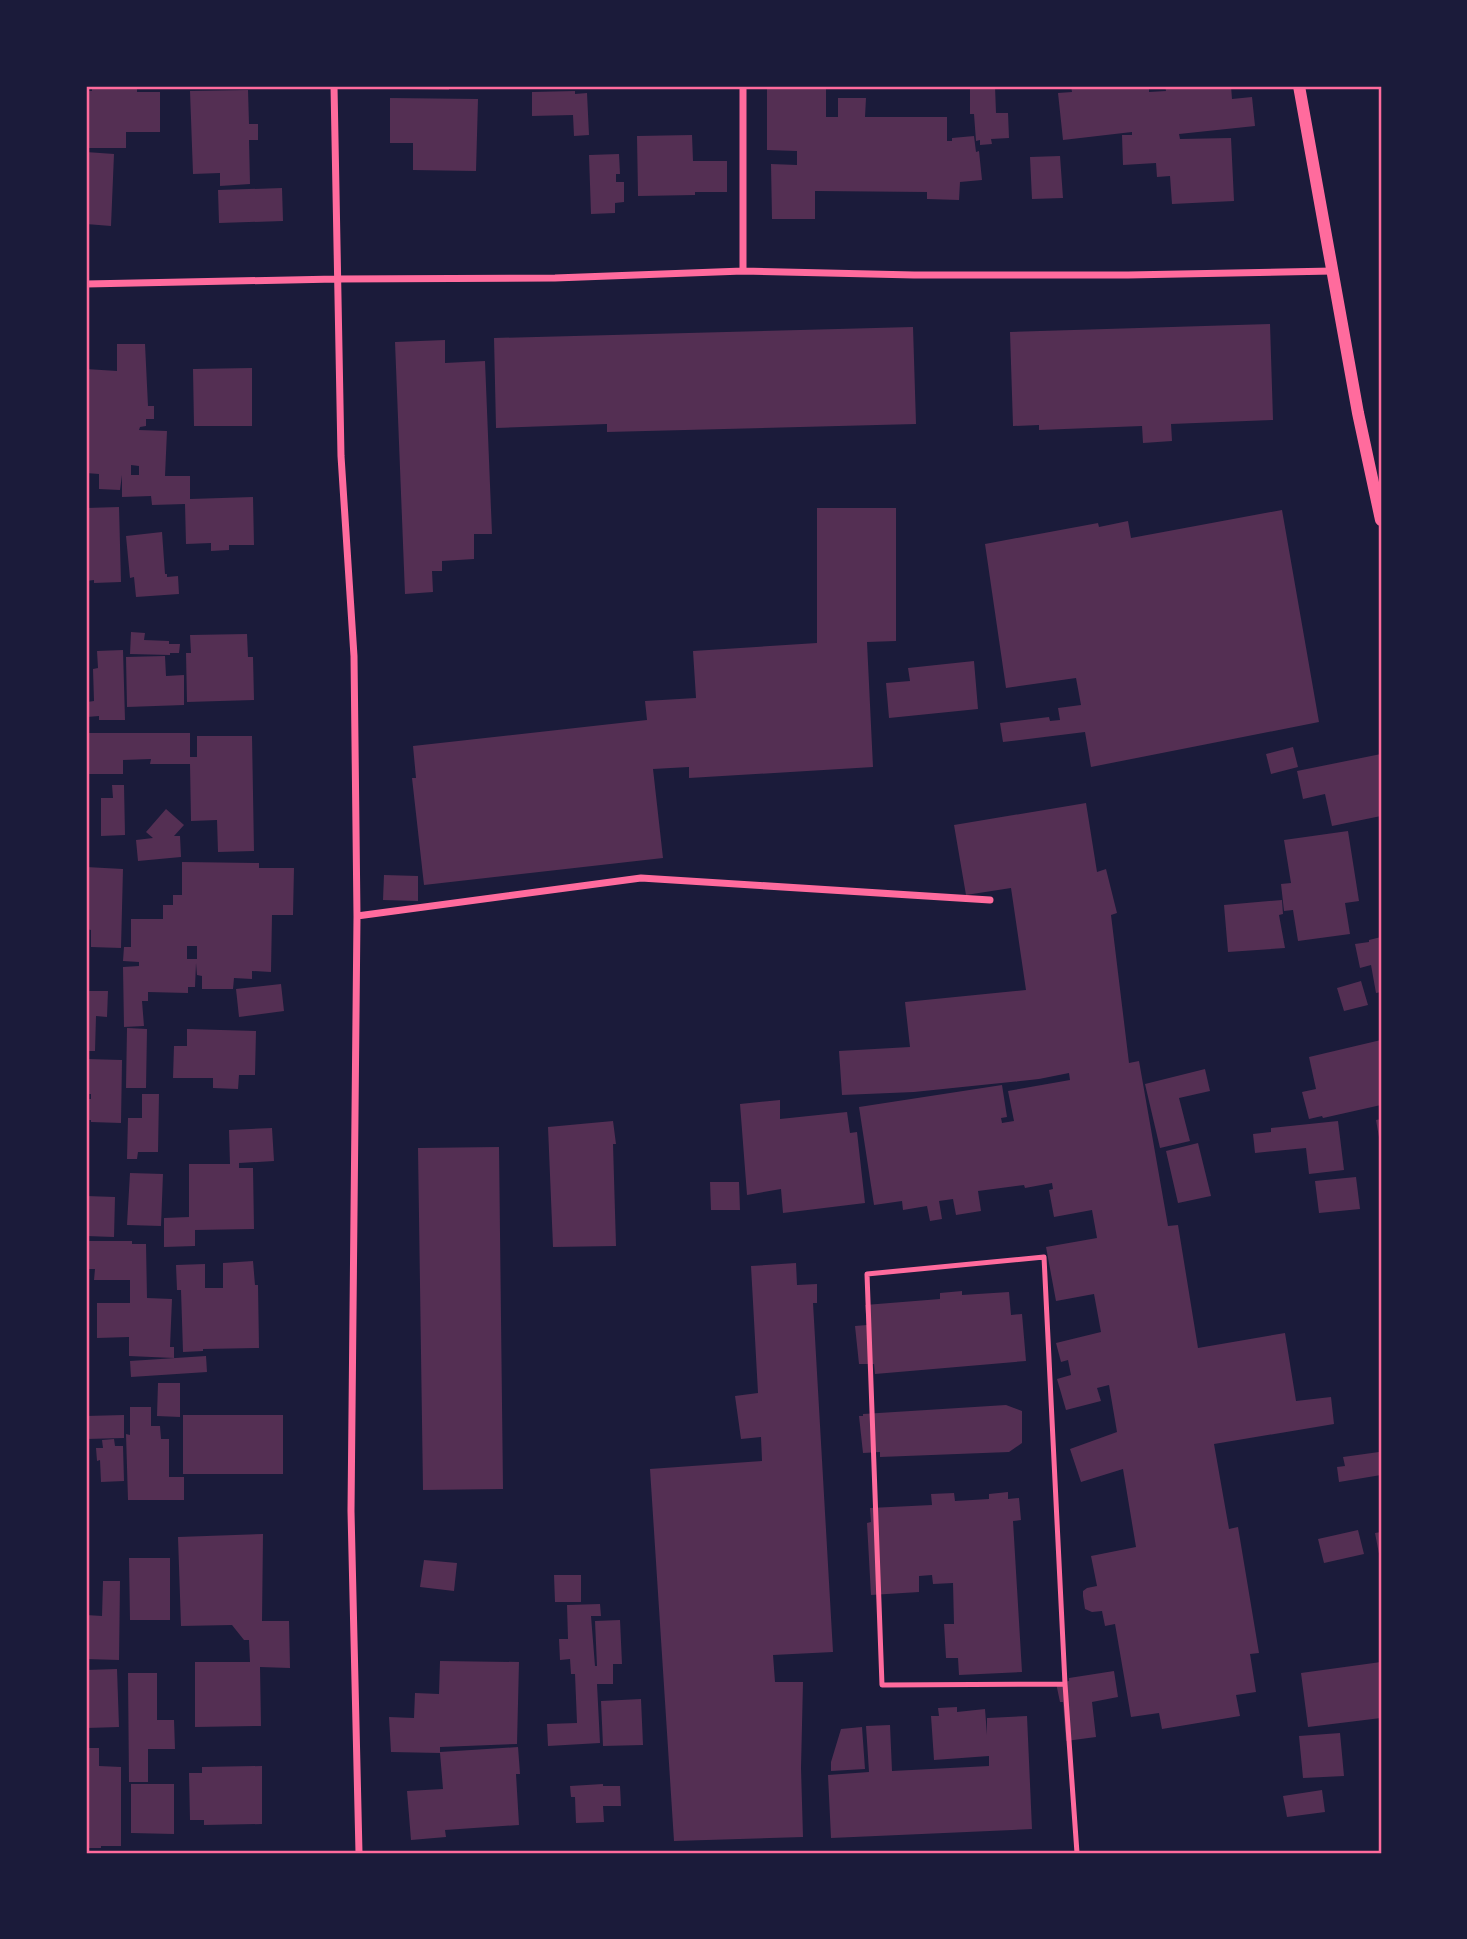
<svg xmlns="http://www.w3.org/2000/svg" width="1467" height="1939" viewBox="0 0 1467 1939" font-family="Overpass,sans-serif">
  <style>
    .building { fill: #542f53; fill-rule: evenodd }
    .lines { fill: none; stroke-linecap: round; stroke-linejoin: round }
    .service { stroke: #ff6b9d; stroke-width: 5 }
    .minor { stroke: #ff6b9d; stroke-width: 7 }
    .tertiary { stroke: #ff6b9d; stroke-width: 12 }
    .neatline { fill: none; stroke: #ff6b9d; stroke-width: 2.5 }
  </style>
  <rect width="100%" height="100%" fill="#1b1b3a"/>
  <path class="building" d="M92,86H137V92H160V132H126V148H86V91H92Z
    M407,86H449V90L407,89Z
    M767,86H826V117H838V98H866L865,117H947V141H952V138L974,136L976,152L979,151L982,180L960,182L959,200L927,199V192L815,191V219H772L771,164L797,165V151L767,150Z
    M970,86H995L996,113H1008L1009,138L991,139L992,144L980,145V140L976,141L974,114H970Z
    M1071,86H1149V92L1166,91L1165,86H1231L1232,99L1252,97L1255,126L1179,134L1180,139L1231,138L1234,201L1172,204L1170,176L1157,177L1156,163L1123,165L1122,135H1132V132L1063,140L1058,93L1072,92Z
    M248,90L249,124H258V140H249L250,184L220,186V173L193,174L190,91Z
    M575,91V94L587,93L589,135L574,136L573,115L532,116V92Z
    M390,98L478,99L476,171L413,170V143H390Z
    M692,135L693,161H727V192H695V195L638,196L637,136Z
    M86,152L114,154L111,226L86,224Z
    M619,154L620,174H616V182H624V202L615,203V213L591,214L589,155Z
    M1060,156L1063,198L1032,199L1030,157Z
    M282,188L283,221L219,223L218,190Z
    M1270,324L1273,420L1171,424L1172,441L1143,443L1142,426L1039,430V425L1013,426L1010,332Z
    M913,327L916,424L607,432V424L496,428L494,338Z
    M445,340V363L485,361L492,534H474V559L442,561V571H432L433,592L405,594L395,342Z
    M117,344H145L148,406H154V419H146V426L140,427L139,430L167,431L165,476H190V499L253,497L254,545H229V550L211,551V543L186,544L185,504L152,505L151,496L122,497V475L120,490L99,489V474L86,473V369L117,371ZM131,465L139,466V475H131Z
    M252,368V426H194L193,369Z
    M119,507L121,582L94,583V580L86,581V508Z
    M817,508H896V641L867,642L873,767L689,778V767L653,769L663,858L424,885L412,778H416L413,746L647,720L645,701L696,698L693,651L817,643Z
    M1282,510L1319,722L1091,767L1085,732L1003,742L1000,723L1049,717L1050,721L1060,720L1058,708L1081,705L1076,678L1006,688L985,544L1098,523L1099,527L1128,521L1131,538Z
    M162,532L165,574H167V577L178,576L179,594L136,597L134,577L130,578L126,536Z
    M131,632L145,633L144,640L169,641V644H180L179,653H170V655L130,654Z
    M247,634L248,657H253L254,700L187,702L186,653H191L190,635Z
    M123,650L125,720H99V716L87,717V702L94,701L93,669L98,668L97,651Z
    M165,656L166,676L184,675V705L127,707L126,657Z
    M974,661L978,709L889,718L886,683L910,681L908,668Z
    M86,733H190V757H197V736H252L254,851L218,852L217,820L191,821L190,764H150L151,759L123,760V774H86Z
    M1293,747L1298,767L1271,774L1266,754Z
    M1381,754V816L1332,826L1325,794L1303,799L1297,771Z
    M112,785H124L125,835L101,836V798H113Z
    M1086,803L1097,872L1106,869L1117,913L1111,915L1129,1063L1139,1061L1168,1226L1178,1225L1198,1348L1285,1333L1296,1401L1331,1397L1334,1424L1214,1444L1229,1529L1238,1527L1259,1653L1250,1654L1256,1692L1236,1695L1240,1716L1162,1729L1159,1713L1131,1717L1115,1624L1105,1626L1102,1611L1092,1612L1085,1609L1083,1596V1591L1087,1588L1097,1586L1091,1556L1136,1547L1123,1469L1081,1482L1070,1449L1117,1432L1109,1385L1097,1388L1101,1401L1066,1410L1057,1379L1071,1375L1068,1360L1061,1362L1056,1343L1101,1332L1094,1294L1056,1301L1046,1247L1097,1238L1092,1210L1054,1217L1049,1190L1053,1189L1052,1183L1025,1188L1024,1185L978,1191L981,1211L956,1215L953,1199L939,1201L942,1219L930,1221L927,1206L903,1210L902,1201L874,1205L859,1107L1002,1085L1007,1117L1001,1118L1002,1123L1014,1121L1008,1091L1070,1080L1069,1073L1039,1079L914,1092L842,1095L839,1051L910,1047L905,1002L1026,990L1011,888L966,895L954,825Z
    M166,809L184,825L174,836H180L181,857L138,861L136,840L153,838L146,832Z
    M1348,831L1359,901L1345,903L1350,934L1298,941L1293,910L1284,911L1281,884L1291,883L1284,840Z
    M182,862L259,863V868H294L293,915H272L271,972L252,971V979L234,978L233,989H202V976L197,975L196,963L195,987H188V993L148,992V1001H142L144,1026L124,1027L123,967L139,966V962L123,961L124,947H131V919H163V905H173V895H182ZM187,946H197V959H187Z
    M86,867L123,869L121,948L91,947V930L86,929Z
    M384,875L418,876V901L383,900Z
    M1282,900L1283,914L1279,915L1285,948L1228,952L1224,905Z
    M1381,937V992L1376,993L1371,965L1360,968L1355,944L1369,942V940Z
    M1361,981L1368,1005L1344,1011L1337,988Z
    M281,984L284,1011L239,1017L236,989Z
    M86,991H108L107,1017L96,1016L95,1051H86Z
    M127,1028L147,1029L146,1088H126Z
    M187,1029L256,1031L255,1075H239L238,1089L213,1088V1078H173L174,1046H187Z
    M1381,1040V1105L1323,1118L1322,1116L1309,1119L1302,1092L1316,1089L1309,1057Z
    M86,1059L122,1060L121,1123L91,1122V1120H86V1099H91V1094H86Z
    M1205,1069L1210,1091L1179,1098L1190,1141L1160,1148L1145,1084Z
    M142,1094H159L158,1152H138L137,1159H127L128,1118H142Z
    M780,1100V1119L847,1112L850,1133L857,1132L865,1203L783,1213L781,1189L747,1195L740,1104Z
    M1381,1119V1143H1380L1376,1120Z
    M613,1121L616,1144H613L616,1246L553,1247L548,1127Z
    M1338,1121L1344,1170L1309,1174L1306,1148L1255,1153L1253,1134L1271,1132V1128Z
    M272,1128L274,1161L239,1163V1168H253L254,1229L195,1230V1246L164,1247V1218L189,1217V1164H230L229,1130Z
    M1198,1143L1211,1196L1178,1203L1166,1151Z
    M499,1147L503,1489L423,1490L418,1148Z
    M130,1173L163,1174L161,1226L127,1225Z
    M1356,1177L1360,1209L1319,1213L1315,1181Z
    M710,1182H739L740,1210H711Z
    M86,1196L115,1197L114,1237L86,1236Z
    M86,1241H132V1244H146L147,1298L172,1299L170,1347H174V1358L129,1356V1337L97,1338V1303H130V1280H94L95,1269H86Z
    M253,1261L255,1285H258L259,1348L203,1349V1351L183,1352L181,1290H177L176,1265L205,1264V1288H223V1263Z
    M796,1263L797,1285L817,1284V1303H813L833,1652L773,1655L775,1682H803L801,1768L803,1837L674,1841L650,1469L762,1461L761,1437L741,1439L735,1396L758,1393L751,1266Z
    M962,1291V1295L1009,1292L1011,1315L1022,1314L1026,1361L875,1374L874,1364H859L855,1326L867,1325L865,1305L940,1299V1293Z
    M206,1356L207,1372L131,1377L130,1361Z
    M158,1383H180V1417L157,1416Z
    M1006,1405L1022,1411V1443L1009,1452L880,1457V1452L863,1453L859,1416H863V1414Z
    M130,1407H151V1426H160L161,1439H169V1477H184V1500H128L126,1434L130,1435Z
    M124,1415V1438L86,1439V1416Z
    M183,1415H283V1474H183Z
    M114,1439L115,1446H123L124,1481L101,1482L100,1460L97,1461L96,1448H103L102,1440Z
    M1379,1452L1381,1453V1475L1339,1482L1337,1467L1345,1466L1343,1457Z
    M1008,1492V1499L1019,1498L1021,1520L1013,1521L1022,1672L959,1675L958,1658H946L944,1624H954L953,1583L933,1584L932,1575L919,1576V1592L871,1595L867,1523L871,1522L870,1508L932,1505L931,1494L954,1493L955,1501L989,1499V1494Z
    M1358,1530L1364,1554L1324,1563L1318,1539Z
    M1381,1532V1559H1380L1375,1533Z
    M263,1534L262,1621H289L290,1668L260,1667L261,1726L195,1727V1662H250L249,1640H244L232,1625L181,1626L178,1537Z
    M129,1558H170V1620H130Z
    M424,1560L457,1563L454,1591L420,1587Z
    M554,1575H581V1602H555Z
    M103,1581H120L119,1660L86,1659V1615L102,1616Z
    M600,1604L601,1616H591L595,1666H597L595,1621L620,1620L622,1664H613V1684H597L600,1743L548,1746L547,1724L577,1723L575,1674H571L570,1659L560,1660L559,1639H568L567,1605Z
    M440,1661L519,1662L517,1744L440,1747V1752L518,1747L520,1774H516L519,1825L445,1830L446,1837L411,1840L407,1791L443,1789L440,1753L391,1752L389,1717L414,1718L415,1693L439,1694Z
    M1381,1662V1718L1308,1727L1301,1673Z
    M117,1669L119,1727L87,1728L86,1670Z
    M1114,1671L1118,1697L1092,1702L1096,1737L1066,1741L1063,1702H1060L1056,1683L1069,1681V1678Z
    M128,1673H157V1720H174L175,1749H148V1782H129Z
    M641,1699L643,1745L603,1746L601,1701Z
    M957,1707V1712L985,1709L987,1735V1718L1027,1716L1032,1829L831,1838L828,1775L869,1772L866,1726L890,1725L892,1771L989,1766V1756L934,1760L931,1716H939L938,1708Z
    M862,1727L865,1769L831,1771V1762L841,1729Z
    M1340,1733L1344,1776L1303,1778L1299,1736Z
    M86,1748H99V1766L121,1767V1846H101V1848H86Z
    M262,1766V1824L204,1825V1820H190L189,1773H202V1767Z
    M131,1784H174V1834L131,1833Z
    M603,1784V1786H620L621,1806H603L604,1822L576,1823L575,1797H571L570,1786Z
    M1322,1790L1325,1812L1287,1817L1283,1796Z"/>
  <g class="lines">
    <path class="service" d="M1065,1684L882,1685L867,1274L1044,1257L1065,1684L1077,1853"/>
    <path class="minor" d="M334,86L341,456L354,656L357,916L351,1511L359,1853
      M743,86V271
      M86,284L336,279L555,278L743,271L914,275H1128L1333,271
      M357,916L641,878L990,900"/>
    <path class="tertiary" d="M1299,86L1358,413L1381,520"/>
  </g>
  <rect width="1467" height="1939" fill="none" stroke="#1b1b3a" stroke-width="175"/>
  <rect x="88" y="88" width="1292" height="1764" class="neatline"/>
</svg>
